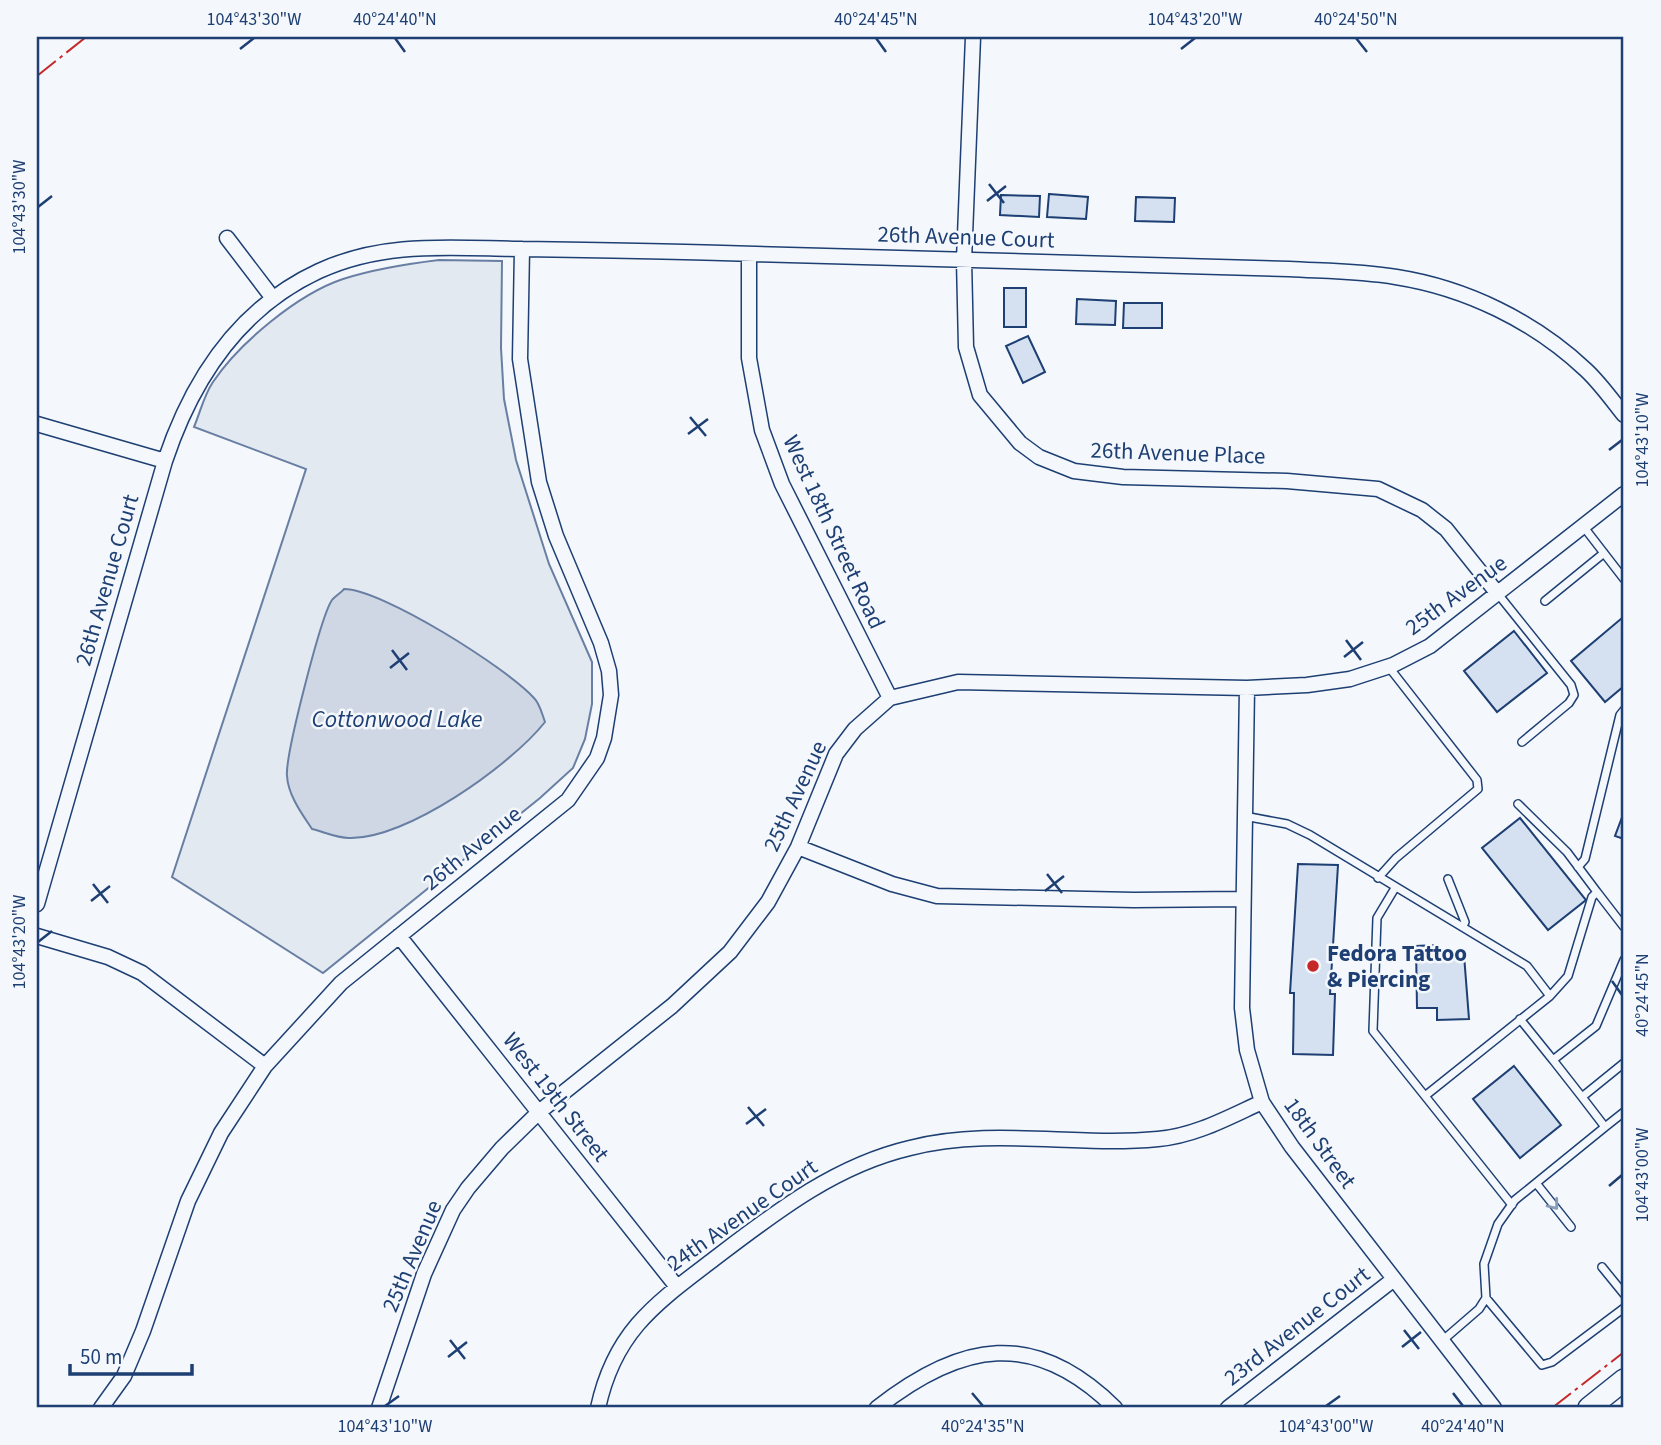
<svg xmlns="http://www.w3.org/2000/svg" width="1661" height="1445" viewBox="0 0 1661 1445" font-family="'Source Sans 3',sans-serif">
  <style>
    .green { fill: #e3e9f0; stroke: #687fa3; stroke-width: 2 }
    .water { fill: #cfd7e4; stroke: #687fa3; stroke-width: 2 }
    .building { fill: #d5e0f0; stroke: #1d3f73; stroke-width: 2 }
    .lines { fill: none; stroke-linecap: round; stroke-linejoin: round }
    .lane-casing { stroke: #1d3f73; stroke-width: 10 }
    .street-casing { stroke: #1d3f73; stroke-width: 17 }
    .secondary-casing { stroke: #1d3f73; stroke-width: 24 }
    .lane { stroke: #f4f7fb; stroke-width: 7 }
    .street { stroke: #f4f7fb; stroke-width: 14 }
    .secondary { stroke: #f4f7fb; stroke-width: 21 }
    .power { stroke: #c62828; stroke-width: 2; stroke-dasharray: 24 5 3.5 5; stroke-linecap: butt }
    .oneway { stroke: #889bb7 }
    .ticks { fill: none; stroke: #1d3f73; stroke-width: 2.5 }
    .poi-dot { fill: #c62828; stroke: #f4f7fb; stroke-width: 2.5 }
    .labels { text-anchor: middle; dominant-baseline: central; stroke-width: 5; stroke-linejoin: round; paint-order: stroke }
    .street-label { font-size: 23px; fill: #1d3f73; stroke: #f4f7fb }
    .poi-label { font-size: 23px; font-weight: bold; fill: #1d3f73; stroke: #f4f7fb; text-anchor: start }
    .water-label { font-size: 24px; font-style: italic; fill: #1d3f73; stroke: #f4f7fb }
    .neatline { fill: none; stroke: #1d3f73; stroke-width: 2.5 }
    .ticks-label { font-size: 18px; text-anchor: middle; fill: #1d3f73 }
  </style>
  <rect width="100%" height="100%" fill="#f4f7fb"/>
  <path class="green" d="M439,260L502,261L501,348L504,399L516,460L549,564L592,662V704L585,739L573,768L540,798L323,973L172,877L306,469L194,427C200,413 204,395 213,382C239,343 298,294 343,279C374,269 406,264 439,260Z"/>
  <path class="water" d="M344,589C382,589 507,668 534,698C540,704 542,714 545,722C511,765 406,840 349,838C337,838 324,832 312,829C302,814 288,795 287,776C285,756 321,616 332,600C335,596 341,593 344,589Z"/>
  <path class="building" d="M1049,194L1088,197L1086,219L1047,217Z
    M1001,195L1040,196L1039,217L1000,215Z
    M1136,197L1175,198L1174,222L1135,221Z
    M1004,288H1026V327H1004Z
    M1077,299L1116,301L1115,325L1076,324Z
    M1124,303H1162V328H1123Z
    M1028,336L1045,372L1023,383L1006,346Z
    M1622,618L1624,686L1605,702L1571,661Z
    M1514,631L1547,673L1497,712L1464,671Z
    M1624,812V839L1615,836Z
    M1520,818L1586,900L1548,930L1482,848Z
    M1298,864L1338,865L1330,994H1335L1333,1055L1293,1054L1294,993H1290Z
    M1436,945L1437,956L1464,955L1469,1019L1437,1020V1008H1417L1416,946Z
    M1514,1066L1561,1125L1520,1158L1473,1099Z"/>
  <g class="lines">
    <defs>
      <path id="lane" d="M1583,526L1624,579
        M1498,594L1571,685L1574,695L1569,703L1522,742
        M1545,601L1604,553
        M1518,804L1567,852L1597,892L1592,897L1568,976L1550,996
        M1244,816L1287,824L1310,835L1527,966L1550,996L1425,1096L1512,1205
        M1578,867L1585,859L1620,715L1624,710
        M1378,878L1396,858L1478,789L1477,780L1388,666
        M1448,879L1465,922L1463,926
        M1395,888L1377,918L1373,1031L1425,1096
        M1597,892L1624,927
        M1520,1019L1553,1060
        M1582,1097L1553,1060L1596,1026L1624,960
        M1605,1127L1624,1112
        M1536,1183L1571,1227
        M1602,1267L1624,1294
        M1486,1298L1542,1365L1552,1362L1624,1308
        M1442,1341L1479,1309L1486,1298L1484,1264L1498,1224L1515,1200L1605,1127L1582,1097L1624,1063"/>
      <path id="street" d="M973,37L964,260L966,347L980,395L1020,443L1039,457L1074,471L1123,477L1287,481L1378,489L1422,510L1446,529L1498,594
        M227,238L272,297
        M749,254V358L762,430L782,484L890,698
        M37,424L165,461
        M1247,688L1242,1008L1247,1050L1262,1102L1292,1147L1494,1408
        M798,847L892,884L937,896L1134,900L1242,899
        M37,904L165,461C192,380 239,308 319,271C384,241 449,248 519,249C586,250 654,251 722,253C911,259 1100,264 1289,269C1325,271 1361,271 1396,277C1466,288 1534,321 1586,370C1600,383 1612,400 1624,415
        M37,936L108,957L142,973L265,1066
        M399,936L677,1287
        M101,1408L124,1376L143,1331L188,1201L221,1133L265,1066L341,983L568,800L597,758L604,738L611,695L609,671L601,643L556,536L539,482L520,359L522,249
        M379,1408L424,1274L453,1210L468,1188L502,1148L539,1112L672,1006L730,952L768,902L798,847L836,754L855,729L890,698L958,682L1247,688L1307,685L1350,679L1393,665L1430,646L1624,494
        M598,1408C614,1334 652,1306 710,1262C772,1215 833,1166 910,1148C992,1127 1075,1147 1158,1139C1195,1136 1229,1117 1262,1102
        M877,1408C961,1342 1034,1328 1115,1408
        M1228,1408L1394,1279"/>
      <path id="secondary" d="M1589,1408L1624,1380"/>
    </defs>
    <use href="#lane" class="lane-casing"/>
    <use href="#street" class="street-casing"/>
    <use href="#secondary" class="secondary-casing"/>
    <use href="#lane" class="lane"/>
    <use href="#street" class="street"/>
    <use href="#secondary" class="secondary"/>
    <path class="power" d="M37,76L86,37
      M1552,1408L1624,1352"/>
  </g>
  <defs><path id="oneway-chevron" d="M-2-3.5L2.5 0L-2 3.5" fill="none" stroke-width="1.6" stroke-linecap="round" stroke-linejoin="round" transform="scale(1.75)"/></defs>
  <use class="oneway" href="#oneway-chevron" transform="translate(1554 1205) rotate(52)"/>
  <path class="ticks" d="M395,38L405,52M876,38L886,52M1356,38L1367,52M240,49L254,38M1181,49L1195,38M989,184L1004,203M987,201L1006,186M38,207L52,196M690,417L706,436M688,434L708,419M1609,450L1622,440M1346,640L1361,660M392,650L407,670M1344,657L1363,642M390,668L409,653M1047,874L1062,893M93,884L108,903M1045,891L1064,876M91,901L110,886M38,942L52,931M1612,981L1622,995M748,1107L764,1126M746,1124L766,1109M1609,1186L1622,1175M1404,1330L1419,1349M450,1340L465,1359M1402,1347L1421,1332M448,1357L467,1342M972,1393L983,1406M1453,1393L1463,1406M385,1406L399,1396M1326,1406L1340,1396"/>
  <circle class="poi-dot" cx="1313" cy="966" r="7"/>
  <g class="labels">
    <g class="street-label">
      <text transform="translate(966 237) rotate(2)">26th Avenue Court</text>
      <text transform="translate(1178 453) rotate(2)">26th Avenue Place</text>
      <text transform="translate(834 532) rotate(65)">West 18th Street Road</text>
      <text transform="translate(107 580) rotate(-74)">26th Avenue Court</text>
      <text transform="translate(1456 595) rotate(-36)">25th Avenue</text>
      <text transform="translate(795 796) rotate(-65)">25th Avenue</text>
      <text transform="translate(472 848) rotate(-39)">26th Avenue</text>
      <text transform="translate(556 1097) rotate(52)">West 19th Street</text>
      <text transform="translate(1320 1143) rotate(54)">18th Street</text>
      <text transform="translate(742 1215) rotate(-35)">24th Avenue Court</text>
      <text transform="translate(412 1256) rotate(-67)">25th Avenue</text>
      <text transform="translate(1297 1326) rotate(-38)">23rd Avenue Court</text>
    </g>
    <g class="poi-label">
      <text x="1327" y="953">Fedora Tattoo<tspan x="1327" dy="26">&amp; Piercing</tspan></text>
    </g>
    <g class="water-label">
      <text x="397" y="719">Cottonwood Lake</text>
    </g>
  </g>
  <rect width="1661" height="1445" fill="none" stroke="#f4f7fb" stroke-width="77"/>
  <path d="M70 1364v10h122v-10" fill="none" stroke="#1d3f73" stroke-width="3.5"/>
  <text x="80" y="1364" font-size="21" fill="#1d3f73" stroke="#f4f7fb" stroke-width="5" paint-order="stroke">50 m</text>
  <rect x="38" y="38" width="1584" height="1368" class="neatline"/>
  <g class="ticks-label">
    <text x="254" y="25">104°43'30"W</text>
    <text x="395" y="25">40°24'40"N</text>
    <text x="876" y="25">40°24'45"N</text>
    <text x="1195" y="25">104°43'20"W</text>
    <text x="1356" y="25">40°24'50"N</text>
    <text transform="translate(19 207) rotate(-90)" y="6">104°43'30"W</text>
    <text transform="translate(1642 440) rotate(-90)" y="6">104°43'10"W</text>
    <text transform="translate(19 942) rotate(-90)" y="6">104°43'20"W</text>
    <text transform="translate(1642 995) rotate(-90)" y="6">40°24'45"N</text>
    <text transform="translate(1642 1175) rotate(-90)" y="6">104°43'00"W</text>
    <text x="385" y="1432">104°43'10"W</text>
    <text x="983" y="1432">40°24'35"N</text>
    <text x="1326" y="1432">104°43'00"W</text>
    <text x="1463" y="1432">40°24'40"N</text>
  </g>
</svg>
